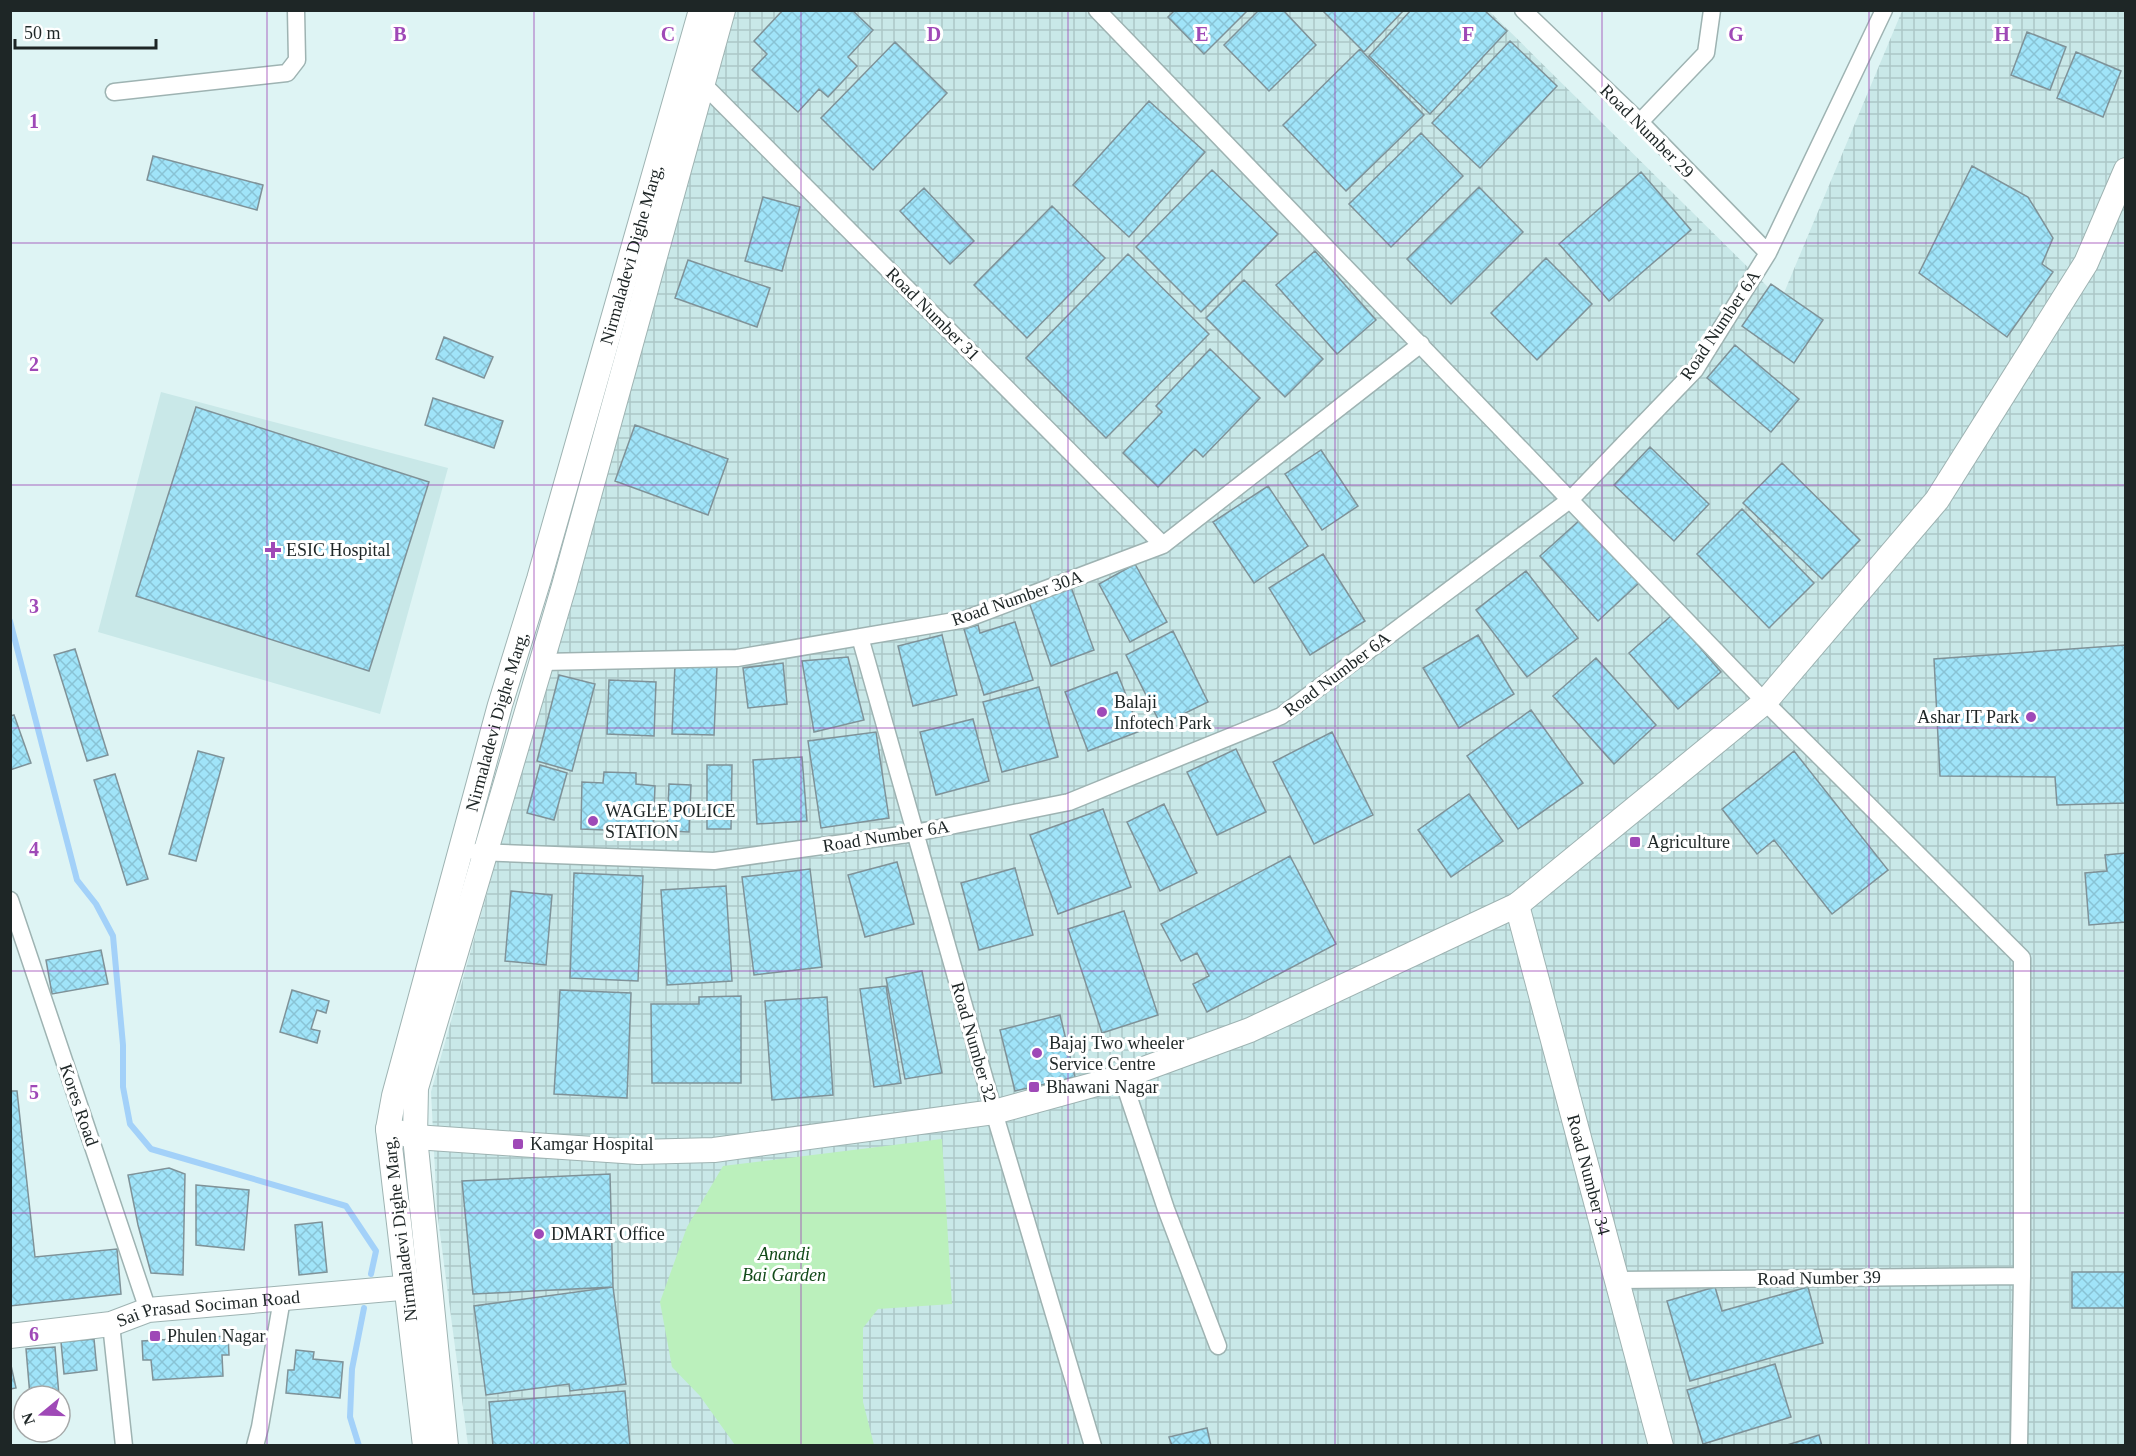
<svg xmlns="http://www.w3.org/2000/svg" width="2136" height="1456" viewBox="0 0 2136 1456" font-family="Georgia,serif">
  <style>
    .built { fill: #c9e8e8 }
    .industrial { fill: url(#industrial-grid) }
    .garden { fill: #bbf0bc }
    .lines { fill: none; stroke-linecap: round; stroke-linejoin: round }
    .stream { stroke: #a3d1f9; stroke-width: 6 }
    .building { fill: url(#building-cross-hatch); stroke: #7f9298; stroke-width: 1.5 }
    .street-casing { stroke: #9eb3b2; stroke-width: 19 }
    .secondary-casing { stroke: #9eb3b2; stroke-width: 26 }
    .street { stroke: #fff; stroke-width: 16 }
    .secondary { stroke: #fff; stroke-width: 24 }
    .grid { fill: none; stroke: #9f49b7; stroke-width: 1.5; stroke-opacity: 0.55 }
    .poi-dot { fill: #9f49b7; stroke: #fff; stroke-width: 2 }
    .labels { text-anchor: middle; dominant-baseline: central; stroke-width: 6; stroke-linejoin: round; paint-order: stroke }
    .street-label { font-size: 18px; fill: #1e2626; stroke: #fff }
    .poi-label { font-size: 18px; fill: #1e2626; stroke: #fff; text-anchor: start }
    .park-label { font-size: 18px; font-style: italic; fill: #124a19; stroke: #fff }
    .grid-label { font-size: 20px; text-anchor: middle; font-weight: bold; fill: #9f49b7; stroke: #fff; stroke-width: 6; stroke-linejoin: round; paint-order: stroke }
  </style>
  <defs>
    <pattern id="industrial-grid" width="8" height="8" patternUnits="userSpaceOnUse" patternTransform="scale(1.5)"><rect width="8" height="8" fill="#c9e8e8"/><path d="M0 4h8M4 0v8" fill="none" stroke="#acc7c7"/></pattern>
    <pattern id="building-cross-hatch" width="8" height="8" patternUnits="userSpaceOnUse" patternTransform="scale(1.5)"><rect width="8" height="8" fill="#a0e4f9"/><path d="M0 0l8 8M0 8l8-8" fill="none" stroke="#89c3d5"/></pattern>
  </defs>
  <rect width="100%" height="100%" fill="#def4f4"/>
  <path class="built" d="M161,392L448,468L380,714L98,632Z"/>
  <path class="industrial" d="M736,11H1489L1781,300L1902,11H2125V1445H468L437,1211L431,1092Z"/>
  <path class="garden" d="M942,1139L952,1304L878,1309L863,1328V1402L874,1445H735L700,1396L672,1367L660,1302L687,1227L723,1166Z"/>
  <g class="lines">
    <path class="stream" d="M10,621L77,880L96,904L113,936L123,1045V1087L130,1124L151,1149L346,1206L376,1251L371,1274
      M359,1446L350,1417L352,1369L364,1308"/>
  </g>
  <path class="building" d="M783,10H852L873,30L848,57L857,66L828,97L819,89L798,112L752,70L767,54L754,41Z
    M1175,10H1248L1204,54L1168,17Z
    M1259,10H1283L1316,45L1269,91L1224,45Z
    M1322,10H1404L1364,52Z
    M1411,10H1484L1507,31L1430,114L1369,56Z
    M2027,32L2066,47L2050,90L2011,75Z
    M1510,41L1557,86L1480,168L1432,123Z
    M895,42L947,93L873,170L821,118Z
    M1360,49L1424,115L1346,191L1283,125Z
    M2076,52L2121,71L2103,117L2057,98Z
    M1149,101L1205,152L1129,237L1073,185Z
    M1421,133L1463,176L1391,247L1349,204Z
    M153,156L263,185L257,210L147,180Z
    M1972,166L2028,197L2053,238L2042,264L2053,272L2007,337L1919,273Z
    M1212,170L1278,234L1201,312L1136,247Z
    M1641,172L1691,230L1609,301L1559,244Z
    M1479,187L1523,232L1451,304L1407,259Z
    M924,188L974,241L950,264L900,211Z
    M763,197L800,207L782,271L745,261Z
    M1052,206L1105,258L1027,338L974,285Z
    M1315,251L1376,320L1337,354L1276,285Z
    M1128,254L1209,334L1106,438L1026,358Z
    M1546,258L1592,304L1537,360L1491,313Z
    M688,260L770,288L757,327L675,298Z
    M1244,280L1323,359L1285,397L1206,318Z
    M1771,284L1823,320L1794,363L1742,326Z
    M444,337L493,357L484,378L436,359Z
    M1735,345L1799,399L1771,432L1707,378Z
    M1210,349L1260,398L1203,457L1195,449L1158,487L1123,453L1162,412L1156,406Z
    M433,398L503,421L494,448L425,425Z
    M196,407L429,482L369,671L136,596Z
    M635,425L728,459L708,515L615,481Z
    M1650,447L1709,504L1674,541L1614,485Z
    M1321,450L1358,506L1322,530L1285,474Z
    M1782,463L1860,540L1822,579L1743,503Z
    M1268,486L1308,546L1254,583L1213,522Z
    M1742,509L1814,583L1769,628L1697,554Z
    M1582,518L1639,583L1598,621L1540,556Z
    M1323,554L1365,621L1310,655L1269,588Z
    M1135,564L1167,622L1130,642L1099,584Z
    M1526,571L1578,638L1527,677L1476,610Z
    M1071,587L1094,650L1051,666L1029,602Z
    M1672,615L1721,672L1678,709L1629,653Z
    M1015,622L1033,680L984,695L964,629L978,625L980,633Z
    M1173,631L1208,702L1161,725L1126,655Z
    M942,635L957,695L913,706L898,646Z
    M1478,635L1514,694L1459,728L1423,668Z
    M2126,645V803L2057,805L2055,777L1940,776L1934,659Z
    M75,649L108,755L87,761L54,655Z
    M848,657L864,720L814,732L802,661Z
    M1596,658L1656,725L1614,764L1553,696Z
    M783,663L787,704L748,708L743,668Z
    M675,664L717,666L714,735L672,734Z
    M1117,672L1140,731L1088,751L1065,692Z
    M559,675L595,684L572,771L537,761Z
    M609,680L656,682L654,736L607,734Z
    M1039,687L1058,757L1002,772L983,702Z
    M1531,710L1583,783L1518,829L1467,756Z
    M14,715L31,763L10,770V716Z
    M973,719L989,781L936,795L920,732Z
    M876,732L889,818L821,828L808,741Z
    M1332,732L1373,815L1314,844L1273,762Z
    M1236,749L1266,812L1217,835L1187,772Z
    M198,751L224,758L196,861L169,854Z
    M1794,751L1888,870L1832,914L1774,840L1757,854L1722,809Z
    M802,757L807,821L757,824L753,760Z
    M540,765L567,773L554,820L527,813Z
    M707,765H732L731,829H707Z
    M604,772L636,773V784L655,786L653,832L581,829L582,782L603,783Z
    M115,774L148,879L127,885L94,780Z
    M669,784L691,785L689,832L667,831Z
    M1469,794L1503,841L1451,877L1418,830Z
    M1164,804L1197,873L1160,891L1127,822Z
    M1103,809L1131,887L1058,914L1030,835Z
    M2126,853V922L2089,925L2085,873L2107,871L2105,855Z
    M1290,856L1336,944L1207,1012L1193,984L1209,976L1197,953L1181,961L1161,924Z
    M897,862L914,924L865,937L848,875Z
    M1015,868L1033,935L979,950L961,883Z
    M810,869L822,967L754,975L742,877Z
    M574,873L643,876L638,981L570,978Z
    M726,886L732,981L667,985L661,890Z
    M511,891L552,895L546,965L505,961Z
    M1124,911L1158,1015L1102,1033L1068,929Z
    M101,950L108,984L52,994L46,960Z
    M922,971L942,1073L905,1079L886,978Z
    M886,986L901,1083L874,1087L860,989Z
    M292,990L329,1001L326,1013L317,1010L311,1029L320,1031L317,1043L280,1032Z
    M560,990L631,993L627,1098L554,1094Z
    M741,996V1083H652L651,1004H699V997Z
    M827,997L833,1095L772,1100L765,1001Z
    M1060,1015L1075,1077L1015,1091L1000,1030Z
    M10,1091H17L35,1257L117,1249L121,1294L10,1306Z
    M169,1168L185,1174L183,1275L151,1273L138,1225L128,1175Z
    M610,1174L613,1287L473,1294L462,1181Z
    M196,1185L249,1190L244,1250L196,1245Z
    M322,1222L327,1272L299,1275L295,1225Z
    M2072,1272H2126V1308H2072Z
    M613,1287L626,1384L570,1391L569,1384L486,1395L474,1306Z
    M1715,1287L1722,1311L1808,1287L1823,1343L1690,1381L1667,1301Z
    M228,1336L229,1355H222L223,1376L153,1380L151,1360H143L142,1341Z
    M94,1339L97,1370L64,1374L61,1342Z
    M55,1347L59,1396H30L26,1349Z
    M296,1350L314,1352L313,1359L343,1362L340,1398L286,1393L288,1370H294Z
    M10,1361L16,1388L10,1389Z
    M1775,1364L1791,1417L1703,1444L1687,1390Z
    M625,1391L630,1446H493L489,1402Z
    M1207,1428L1211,1446H1172L1169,1437Z
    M1819,1435L1822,1446H1784Z"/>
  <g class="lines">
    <defs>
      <path id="street" d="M1097,10L1765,702L2022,958V1276L2019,1446
        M1523,10L1640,122L1768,253
        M703,84L1163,545
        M114,92L287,73L297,60L296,10
        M1640,122L1706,53L1712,10
        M860,637L994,1112L1093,1446
        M542,662L737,658L966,619L1163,545L1421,344
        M476,852L714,861L915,833L1069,802L1281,716L1571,499L1695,370L1768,253L1884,10
        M10,900L148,1310
        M1122,1077L1166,1209L1218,1346
        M1617,1280L2022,1276
        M111,1324L124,1446
        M255,1446L260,1427L282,1299"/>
      <g id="secondary">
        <path id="s1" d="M1517,905L1661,1446"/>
        <path d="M388,1129L415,1137L518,1144L638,1152L714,1150L994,1112L1122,1077L1250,1030L1517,905L1765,702L1937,500L2086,263L2126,170"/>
        <path id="s2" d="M10,1336L111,1324L148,1310L424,1286"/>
        <path id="s3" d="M425,1446L388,1129L394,1096L500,705L539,579L701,10"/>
        <path d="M446,1446L415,1137L416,1088L564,586L723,10"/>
      </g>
    </defs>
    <use href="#street" class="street-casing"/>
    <use href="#secondary" class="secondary-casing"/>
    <use href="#street" class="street"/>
    <use href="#secondary" class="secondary"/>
  </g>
  <path class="grid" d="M267,10V1446M534,10V1446M801,10V1446M1068,10V1446M1335,10V1446M1602,10V1446M1869,10V1446M10,243H2126M10,485H2126M10,728H2126M10,971H2126M10,1213H2126"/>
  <g class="poi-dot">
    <path d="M270 541h6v6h6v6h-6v6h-6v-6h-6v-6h6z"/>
    <circle cx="1102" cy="712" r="6"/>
    <circle cx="2031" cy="717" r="6"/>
    <circle cx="593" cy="821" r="6"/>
    <rect x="1629" y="836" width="12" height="12" rx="3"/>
    <circle cx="1037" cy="1053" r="6"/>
    <rect x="1028" y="1081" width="12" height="12" rx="3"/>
    <rect x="512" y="1138" width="12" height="12" rx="3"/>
    <circle cx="539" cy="1234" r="6"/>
    <rect x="149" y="1330" width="12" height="12" rx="3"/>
  </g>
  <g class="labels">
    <g class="street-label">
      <text transform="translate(1647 131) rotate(45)">Road Number 29</text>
      <text stroke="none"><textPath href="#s3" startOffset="1227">Nirmaladevi Dighe Marg,</textPath></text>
      <text transform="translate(933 314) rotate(45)">Road Number 31</text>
      <text transform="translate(1720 325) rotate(-56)">Road Number 6A</text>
      <text transform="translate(1017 598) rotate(-19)">Road Number 30A</text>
      <text transform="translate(1337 674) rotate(-37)">Road Number 6A</text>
      <text stroke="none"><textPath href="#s3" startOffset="741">Nirmaladevi Dighe Marg,</textPath></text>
      <text transform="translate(886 836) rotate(-9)">Road Number 6A</text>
      <text transform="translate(974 1042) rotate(74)">Road Number 32</text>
      <text transform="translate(79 1105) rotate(71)">Kores Road</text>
      <text stroke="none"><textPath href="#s1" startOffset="279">Road Number 34</textPath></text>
      <text transform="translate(400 1229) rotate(-97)">Nirmaladevi Dighe Marg,</text>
      <text transform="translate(1819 1278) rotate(-1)">Road Number 39</text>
      <text stroke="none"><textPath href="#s2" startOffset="201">Sai Prasad Sociman Road</textPath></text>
    </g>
    <g class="poi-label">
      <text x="286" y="550">ESIC Hospital</text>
      <text x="1114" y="702">Balaji<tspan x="1114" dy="21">Infotech Park</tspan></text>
      <text x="2019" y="717" text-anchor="end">Ashar IT Park</text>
      <text x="605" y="811">WAGLE POLICE<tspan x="605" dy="21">STATION</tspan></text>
      <text x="1647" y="842">Agriculture</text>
      <text x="1049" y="1043">Bajaj Two wheeler<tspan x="1049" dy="21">Service Centre</tspan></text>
      <text x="1046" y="1087">Bhawani Nagar</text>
      <text x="530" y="1144">Kamgar Hospital</text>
      <text x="551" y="1234">DMART Office</text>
      <text x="167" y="1336">Phulen Nagar</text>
    </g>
    <g class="park-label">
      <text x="784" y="1254">Anandi<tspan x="784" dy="21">Bai Garden</tspan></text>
    </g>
  </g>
  <g class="grid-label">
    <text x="400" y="41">B</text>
    <text x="668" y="41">C</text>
    <text x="934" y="41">D</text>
    <text x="1202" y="41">E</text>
    <text x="1468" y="41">F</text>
    <text x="1736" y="41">G</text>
    <text x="2002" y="41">H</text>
    <text x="34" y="128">1</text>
    <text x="34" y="371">2</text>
    <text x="34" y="613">3</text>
    <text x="34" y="856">4</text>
    <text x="34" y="1099">5</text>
    <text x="34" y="1341">6</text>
  </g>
  <rect width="2136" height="1456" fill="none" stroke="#1e2626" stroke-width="24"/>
  <g transform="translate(42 1414) rotate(251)"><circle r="28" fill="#ffffff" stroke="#a5a8a8" stroke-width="1.5"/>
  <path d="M0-4.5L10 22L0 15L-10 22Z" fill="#9f49b7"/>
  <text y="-9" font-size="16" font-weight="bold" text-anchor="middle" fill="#1e2626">N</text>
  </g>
  <path d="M15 39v9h141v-9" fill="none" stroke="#1e2626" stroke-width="3"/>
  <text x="24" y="39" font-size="18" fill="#1e2626" stroke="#ffffff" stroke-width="4.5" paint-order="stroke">50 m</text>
</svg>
